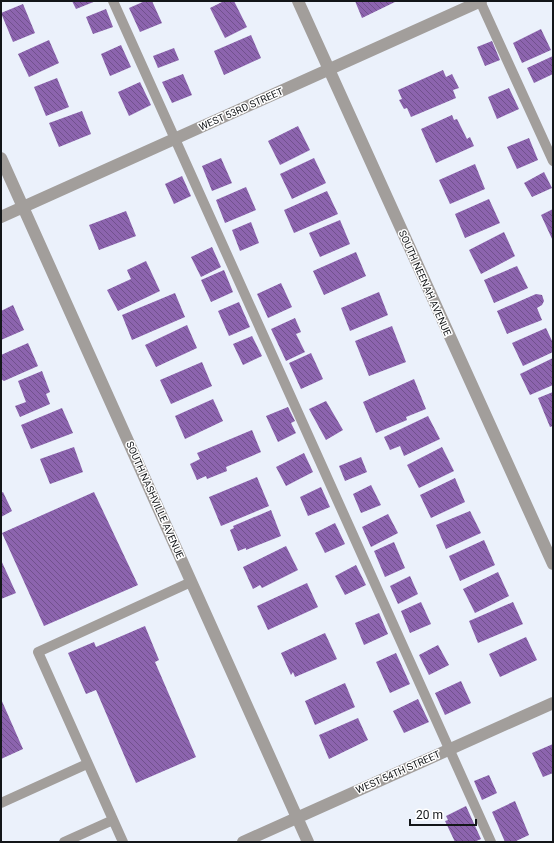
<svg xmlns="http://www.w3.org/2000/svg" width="554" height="843" viewBox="0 0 554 843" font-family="Roboto,sans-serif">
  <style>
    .building { fill: url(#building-back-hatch) }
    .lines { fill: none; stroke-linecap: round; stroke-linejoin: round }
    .lane { stroke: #a29e9b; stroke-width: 10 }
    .street { stroke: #a29e9b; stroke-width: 12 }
    .labels { text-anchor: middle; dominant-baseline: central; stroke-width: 3; stroke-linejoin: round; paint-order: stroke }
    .street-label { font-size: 10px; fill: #131619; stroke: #fff }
  </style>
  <defs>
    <pattern id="building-back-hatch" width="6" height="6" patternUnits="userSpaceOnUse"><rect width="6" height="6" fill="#8c64ae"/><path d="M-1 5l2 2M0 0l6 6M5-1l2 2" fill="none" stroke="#71518d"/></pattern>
  </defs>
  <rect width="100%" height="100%" fill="#ebf1fb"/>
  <path class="building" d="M72,1H96L76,9Z
    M145,1H152L162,23L140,32L129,8Z
    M224,1H234L247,27L225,38L210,8Z
    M355,1H397L362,18Z
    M23,4L35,33L13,42L1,13Z
    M106,9L113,27L93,34L86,17Z
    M541,29L551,50L522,63L513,43Z
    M251,35L261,58L224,75L214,51Z
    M49,40L59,63L29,77L18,54Z
    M492,41L500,60L485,66L477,47Z
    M121,45L131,67L110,76L101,54Z
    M174,48L179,60L158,68L153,56Z
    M553,56V74L534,83L527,68Z
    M443,70L446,77L452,74L459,88L453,90L456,98L411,117L407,108L404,109L399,100L402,99L398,90Z
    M183,74L192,95L172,103L162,82Z
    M57,78L69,107L46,116L34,87Z
    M140,82L151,105L129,116L118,92Z
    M509,88L519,109L497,119L488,97Z
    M82,111L91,134L59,147L49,123Z
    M452,115L454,120L457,119L467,139L470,137L474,146L436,163L421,129Z
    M298,126L310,150L280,165L268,141Z
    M529,138L538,160L517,169L507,147Z
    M221,158L232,183L212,191L202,166Z
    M314,158L326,183L292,199L280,174Z
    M475,164L485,189L450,204L439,180Z
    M544,172L552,188L532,197L524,183Z
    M182,176L191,196L174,204L165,184Z
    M246,187L256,210L225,223L216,200Z
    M327,191L338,214L294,233L284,210Z
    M489,199L500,223L465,238L455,214Z
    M553,209V241L541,215Z
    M126,211L136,236L99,250L89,225Z
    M340,220L350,244L320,257L309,233Z
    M251,222L259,243L240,251L232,230Z
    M504,232L515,256L481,274L469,250Z
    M212,247L221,267L201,277L191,257Z
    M356,252L366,276L324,295L313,271Z
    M146,261L160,291L118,311L107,290L131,279L127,270Z
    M517,266L528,288L494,303L484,280Z
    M224,270L233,292L211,302L201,280Z
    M281,283L292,307L268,318L257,294Z
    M379,292L388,315L350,331L341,308Z
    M175,293L185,317L132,340L122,315Z
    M536,294L542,295L544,301L542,305L537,308L542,320L507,334L497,311Z
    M239,302L250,327L229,336L218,311Z
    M13,305L24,330L1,340V311Z
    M295,318L301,332L296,334L305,352L286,361L271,329Z
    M187,325L197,348L156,367L145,345Z
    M392,326L406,362L369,376L355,341Z
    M546,328L553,343V352L523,366L512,343Z
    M252,336L262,356L243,365L233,344Z
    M28,343L38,366L4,381L1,379V355Z
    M311,353L323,379L301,389L289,363Z
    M553,358V385L530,395L520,374Z
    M202,362L212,386L171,404L160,380Z
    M42,371L50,392L46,394L50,404L20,417L15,406L26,402L18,381Z
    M414,379L426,409L406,417L407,420L376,433L363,402Z
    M553,392V426L550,427L538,398Z
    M213,399L223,421L185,439L175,416Z
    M326,401L343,430L326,440L309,409Z
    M288,407L295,421L291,423L296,433L278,442L266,416Z
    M62,408L73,433L31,449L21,425Z
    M428,416L440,439L404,456L400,446L390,450L384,437Z
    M252,430L261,452L226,467L227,471L207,479L206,476L197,480L190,464L200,459L197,453Z
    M74,447L83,472L50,484L40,459Z
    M442,447L454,471L419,488L407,465Z
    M304,453L313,472L286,486L276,467Z
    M361,457L367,472L345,481L339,466Z
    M257,477L269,506L221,526L209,497Z
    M455,478L465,502L431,518L420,495Z
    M371,485L381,505L361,513L353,494Z
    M321,487L330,507L308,516L300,497Z
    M3,492L12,511L1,517V493Z
    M94,492L138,585L44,626L2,533Z
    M271,510L281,536L246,550V548L238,551L230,530L234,528L233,526Z
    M470,511L481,533L446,549L436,525Z
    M388,514L398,533L371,547L362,527Z
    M335,523L345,544L325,553L315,533Z
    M484,540L495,565L460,581L449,556Z
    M394,542L405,568L385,577L374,551Z
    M286,546L298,570L262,588L260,585L253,589L243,567Z
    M1,560L16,593L1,599Z
    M356,565L366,585L345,595L335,576Z
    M498,572L509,596L475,613L463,589Z
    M410,576L418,594L398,604L390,586Z
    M307,583L318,607L268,630L257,606Z
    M421,602L431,624L410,633L401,611Z
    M513,602L523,624L478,643L469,621Z
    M379,613L388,634L364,645L355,623Z
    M145,626L159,660L155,662L196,757L136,783L96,690L86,694L68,653L94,642L96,647Z
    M325,633L337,659L295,677L293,672L291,675L281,653Z
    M526,637L537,660L500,677L489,654Z
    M438,645L449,665L429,675L419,655Z
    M396,653L410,684L390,693L376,662Z
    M461,681L471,703L445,715L435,693Z
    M345,683L355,707L315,725L305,701Z
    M1,699L23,749L1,759Z
    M418,699L429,722L404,733L393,711Z
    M358,718L368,740L329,759L319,735Z
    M553,744V773L543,777L532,753Z
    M489,775L497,793L482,800L474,781Z
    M515,801L529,835L514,842H505L492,812Z
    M466,806L481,839L474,842H455L445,821L448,820L446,816Z"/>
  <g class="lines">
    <path class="lane" d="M113,1L491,842
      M480,1L553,161
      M1,803L87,764
      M64,842L113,820
      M123,842L38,652L191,582"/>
    <path class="street" d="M298,1L553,564
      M1,158L308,842
      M1,217L481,1
      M243,842L553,703"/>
  </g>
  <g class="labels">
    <g class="street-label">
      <text transform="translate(241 109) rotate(-24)">WEST 53RD STREET</text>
      <text transform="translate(425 283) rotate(66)">SOUTH NEENAH AVENUE</text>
      <text transform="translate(155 500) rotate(66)">SOUTH NASHVILLE AVENUE</text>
      <text transform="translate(398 772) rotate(-24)">WEST 54TH STREET</text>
    </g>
  </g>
  <rect width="554" height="843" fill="none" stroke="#131619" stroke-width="4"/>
  <path d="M410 819v6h66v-6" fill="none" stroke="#131619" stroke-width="2"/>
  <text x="416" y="819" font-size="12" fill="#131619" stroke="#ffffff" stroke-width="3" paint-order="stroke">20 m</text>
</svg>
